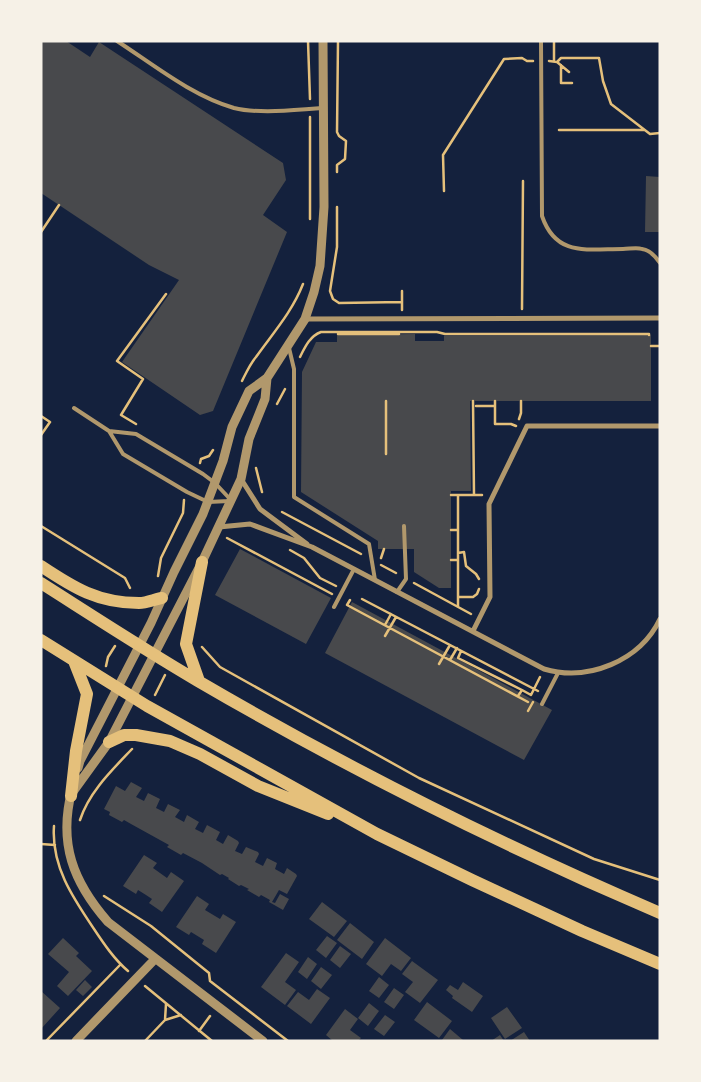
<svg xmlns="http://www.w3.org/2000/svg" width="701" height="1082" viewBox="0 0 701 1082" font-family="'Varela Round',sans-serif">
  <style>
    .building { fill: #48494c }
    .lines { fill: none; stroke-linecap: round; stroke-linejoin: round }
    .path { stroke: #e5c07b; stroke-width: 2.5 }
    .service { stroke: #b1986c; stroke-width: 4 }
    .minor { stroke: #b1986c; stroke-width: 5 }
    .tertiary { stroke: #b1986c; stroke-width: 9 }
    .primary { stroke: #e5c07b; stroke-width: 12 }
  </style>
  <rect width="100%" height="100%" fill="#14213d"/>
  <path class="building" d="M41,41H66L90,57L99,42L283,163L286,180L263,215L287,232L213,411L200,415L122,362L179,280L149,265L41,193Z
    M646,176L660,177V232H645Z
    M415,334V341H444V336L651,335V401H470L471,491H451V588H439L414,572V549H378V541L301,492L302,372L316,342H337V335Z
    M240,549L331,598L306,644L215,595Z
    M352,602L552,710L524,760L325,653Z
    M131,782L142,788L136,797L144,801L148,793L160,799L156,808L164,812L168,804L180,810L175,817L184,822L187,815L199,822L195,829L203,833L207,825L220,832L216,840L223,844L228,835L238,841L239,843L235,851L242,854L246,847L258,852L259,854L255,862L263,866L267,858L277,863L275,869L284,874L287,868L296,874L297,876L287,894L279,890L272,902L275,903L280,894L289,899L283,910L269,902L270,900L261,895L259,897L247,890L249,889L241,885L239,886L228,879L229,878L222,874L220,875L202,863L183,853L181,855L167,847L169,845L131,824L124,820L122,822L109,815L110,812L104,809L116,786L125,791Z
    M144,855L157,863L153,868L167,878L171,872L184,881L162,912L149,903L152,899L146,895L138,890L136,894L123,886Z
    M197,896L209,904L205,910L220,919L223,914L236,922L216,953L202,944L204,940L191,932L189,935L176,927Z
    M322,902L347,921L334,937L309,919Z
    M350,923L374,942L362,959L337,940Z
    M327,936L337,943L326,958L316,950Z
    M63,938L79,953L76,956L92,971L68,996L57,986L69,972L48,954Z
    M385,938L411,958L401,971L391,964L382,976L366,964Z
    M340,946L351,954L340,968L330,960Z
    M286,953L299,962L285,982L296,990L285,1005L261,987Z
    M308,957L317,964L307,979L298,972Z
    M412,961L438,980L420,1003L405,992L413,982L402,974Z
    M321,967L332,975L321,989L311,981Z
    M379,977L389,985L379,998L369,991Z
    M85,980L92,987L83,996L76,990Z
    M463,982L483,996L472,1012L452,998L453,996L446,990L450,985L458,990Z
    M394,988L404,995L394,1009L384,1002Z
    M317,989L330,998L311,1024L287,1006L298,992L309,1000Z
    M41,991L60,1008L41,1029Z
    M427,1002L452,1021L439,1038L414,1020Z
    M369,1003L379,1011L368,1026L358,1018Z
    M507,1007L522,1028L505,1039L491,1018Z
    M345,1009L358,1019L350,1030L361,1038L358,1041H333L326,1035Z
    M385,1015L395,1022L384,1036L374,1029Z
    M450,1029L463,1040L462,1041L442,1040Z
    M524,1032L530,1041H510Z
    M500,1035L504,1041H491Z"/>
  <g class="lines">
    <path class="path" d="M308,41L310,99
      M554,41V61
      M549,61L557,62
      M561,65V83H572
      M569,72L557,62L561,58H599L603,81L611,104L650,134L660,133
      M310,117V219
      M559,130H644
      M337,172V165L345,159L346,141L339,136L337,132L338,41
      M444,191L443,155L504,59L522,58L527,61H533
      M337,207V247L330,291L333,299L339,303L402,302
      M41,232L59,205
      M402,291V310
      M522,309L523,181
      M338,334H399
      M445,334H649V335
      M651,346H660
      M300,357C305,347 310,336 321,332H437L445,334
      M242,381C246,373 250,364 256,357C273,333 292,312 303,284
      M386,401V454
      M473,401L474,495
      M495,401V424H511L516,426
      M277,404L285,389
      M476,406H495
      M41,416L50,422L41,435
      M519,419L521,413V401
      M136,424L121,415L143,379L117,361L166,294
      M200,463L201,459L209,456L213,450
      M256,468L262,492
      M451,495H482
      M458,495V606
      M282,512L361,554
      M41,526L125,578L130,588
      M451,530H458
      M227,538L332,594
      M290,550L304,558L320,578L336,586
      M458,553L464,552L466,566L476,574L479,579
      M381,558L384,549
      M451,560H458
      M381,565L396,573
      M158,576L161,558L183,513L184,500
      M414,583L471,614
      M459,597H473L477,594L479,589
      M362,599L538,691
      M350,600L347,605L528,702
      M385,625L391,614
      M385,636L396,617
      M202,647L220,667L419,778L594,859L660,880
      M461,651L458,658L522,690L518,696
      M450,660L457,648
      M439,664L450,645
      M106,666L108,657L115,646
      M522,690L531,695L540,677
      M155,695L165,675
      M528,711L533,702
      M80,820C89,792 112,770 132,749
      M54,826C51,866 73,898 94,929C104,944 114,959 128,971
      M41,844L55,845
      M104,896L151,926L209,973L210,981L288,1041
      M145,986L212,1041
      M166,1004L165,1020L181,1015
      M199,1031L210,1016
      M46,1041L120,965
      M145,1041L165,1020"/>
    <path class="service" d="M117,41C154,65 192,96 234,108C257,114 299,110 323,108
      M541,41L542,216C556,257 587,249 623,249C629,249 637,247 642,249C650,250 656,257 660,263
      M289,348L294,369V497L369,544L375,580
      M74,408L109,431L123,454L187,492L208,502L229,501
      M109,431L136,434L203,474L215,483L230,499
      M397,592L406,579L404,526
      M334,607L354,569
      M542,704L558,673"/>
    <path class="minor" d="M305,319L660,318
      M241,479L260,509L307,544
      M219,527L250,524L312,547L544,669C588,682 640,661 660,619
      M473,631L490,597L489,504L527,426H660"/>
    <path class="tertiary" d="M78,768L80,761L151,623L174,572L203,514L223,461L232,427L249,391L267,378L305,319L314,292L320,266L324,207L323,41
      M72,790C58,843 73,882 108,922L263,1041
      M72,793L109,742L202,562L241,479L249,439L265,399L267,378
      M76,1041L155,959"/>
    <path class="primary" d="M41,566C74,588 98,603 139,603C147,603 155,599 162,598
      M41,583C93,616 145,650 198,681C347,768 501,845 660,913
      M41,640L147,706L377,834L472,880L582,931L660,964
      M199,681L186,644L202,562
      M109,742L124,735H136L170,741L200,754L258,786L328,814
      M71,796L76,751L87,694L74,661"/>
  </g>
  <rect width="701" height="1082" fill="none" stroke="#f6f1e7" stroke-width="85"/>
</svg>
